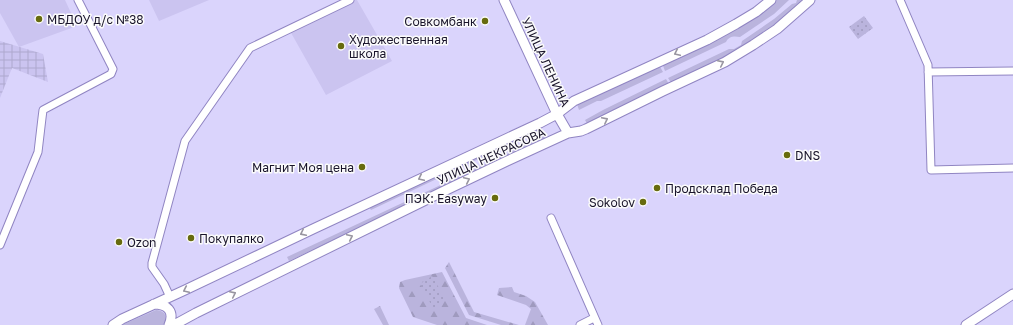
<svg xmlns="http://www.w3.org/2000/svg" width="1013" height="325" viewBox="0 0 1013 325" font-family="'Golos Text',sans-serif">
  <style>
    .built { fill: #cbc4f0 }
    .industrial { fill: url(#industrial-grid) }
    .grass { fill: #bab4dd }
    .forest { fill: url(#forest-firs) }
    .park { fill: url(#park-dots) }
    .lines { fill: none; stroke-linecap: round; stroke-linejoin: round }
    .street-casing { stroke: #9085c2; stroke-width: 9 }
    .secondary-casing { stroke: #9085c2; stroke-width: 11 }
    .street { stroke: #fff; stroke-width: 7 }
    .secondary { stroke: #fff; stroke-width: 9 }
    .oneway { stroke: #9895a0 }
    .poi-dot { fill: #676b0e; stroke: #fbfbfb; stroke-width: 1.5 }
    .labels { text-anchor: middle; dominant-baseline: central; stroke-width: 3; stroke-linejoin: round; paint-order: stroke }
    .poi-label { font-size: 12px; fill: #19142b; stroke: #fbfbfb; text-anchor: start }
    .street-label { font-size: 12px; fill: #19142b; stroke: #fbfbfb }
  </style>
  <defs>
    <pattern id="industrial-grid" width="8" height="8" patternUnits="userSpaceOnUse"><rect width="8" height="8" fill="#cbc4f0"/><path d="M0 4h8M4 0v8" fill="none" stroke="#aea8ce"/></pattern>
    <pattern id="forest-firs" width="22" height="20" patternUnits="userSpaceOnUse"><rect width="22" height="20" fill="#bab4dd"/><path d="M5 1l3.5 6h-7zM16 11l3.5 6h-7z" fill="#9f9abe"/></pattern>
    <pattern id="park-dots" width="8" height="8" patternUnits="userSpaceOnUse"><rect width="8" height="8" fill="#bab4dd"/><path d="M2 2h.1M6 6h.1" fill="none" stroke="#9f9abe" stroke-width="1.8" stroke-linecap="round"/></pattern>
  </defs>
  <rect width="100%" height="100%" fill="#dad4fc"/>
  <path class="built" d="M0,0H65L77,26L19,47L0,13Z
    M149,0H209L159,21Z
    M353,0H357L392,61L326,95L290,31Z"/>
  <path class="industrial" d="M0,41L43,54L48,82L12,68L0,98Z"/>
  <path class="grass" d="M777,0H789L774,14L740,37C734,36 729,36 726,42L665,71L662,63L737,27Z
    M797,0H805L765,33L738,51L672,84L668,78L729,49H734L741,45L742,41L774,19L792,4L796,3Z
    M659,65L663,72L601,101H597L579,110L577,104Z
    M666,79L670,86L588,125L585,120L603,110Z
    M540,126L542,129L371,210L369,207Z
    M545,136L547,139L289,261L287,257Z
    M156,310C165,310 169,318 163,325H122Z"/>
  <path class="forest" d="M449,262L474,312L519,325H501L469,315L445,268Z
    M442,272L466,318L487,325H437L413,317L399,288L400,282L405,280Z
    M512,287L514,292L526,296L535,302L548,325H525L531,309L526,305L497,295L499,288Z
    M380,306L389,325H383L374,309Z"/>
  <path class="park" d="M864,16L873,28L858,39L849,27Z
    M432,276L446,300L433,308L420,284Z"/>
  <g class="lines">
    <defs>
      <path id="street" d="M900,0L928,65L931,170L1013,168
        M928,72L1013,71
        M551,218L598,325
        M0,245L38,152L42,118L43,110L111,74L113,69L78,0
        M170,297L164,284L152,267V263L185,141L250,48L350,0
        M580,325L594,318"/>
      <path id="secondary" d="M504,0L557,114L568,133
        M154,304C167,304 175,311 169,325
        M113,325L122,319L185,290L313,229L540,123L557,114L574,101L707,40L736,24L756,12L771,0
        M174,325L196,313L444,191L507,161L568,133L581,131L586,129L663,91L725,62L753,45L777,29L810,0
        M966,325L1013,294"/>
    </defs>
    <use href="#street" class="street-casing"/>
    <use href="#secondary" class="secondary-casing"/>
    <use href="#street" class="street"/>
    <use href="#secondary" class="secondary"/>
  </g>
  <defs><path id="oneway-chevron" d="M-2-3.5L2.5 0L-2 3.5" fill="none" stroke-width="1.6" stroke-linecap="round" stroke-linejoin="round"/></defs>
  <g class="oneway">
    <use href="#oneway-chevron" transform="translate(677 53) rotate(155)"/>
    <use href="#oneway-chevron" transform="translate(721 63) rotate(-26)"/>
    <use href="#oneway-chevron" transform="translate(605 120) rotate(-27)"/>
    <use href="#oneway-chevron" transform="translate(421 178) rotate(155)"/>
    <use href="#oneway-chevron" transform="translate(467 180) rotate(-25)"/>
    <use href="#oneway-chevron" transform="translate(303 233) rotate(154)"/>
    <use href="#oneway-chevron" transform="translate(350 237) rotate(-25)"/>
    <use href="#oneway-chevron" transform="translate(186 290) rotate(155)"/>
    <use href="#oneway-chevron" transform="translate(233 294) rotate(-26)"/>
  </g>
  <g class="poi-dot">
    <circle cx="39" cy="19" r="4"/>
    <circle cx="485" cy="21" r="4"/>
    <circle cx="341" cy="46" r="4"/>
    <circle cx="787" cy="155" r="4"/>
    <circle cx="362" cy="167" r="4"/>
    <circle cx="657" cy="188" r="4"/>
    <circle cx="495" cy="198" r="4"/>
    <circle cx="643" cy="202" r="4"/>
    <circle cx="191" cy="238" r="4"/>
    <circle cx="119" cy="242" r="4"/>
  </g>
  <g class="labels">
    <g class="poi-label">
      <text x="47" y="19">МБДОУ д/с №38</text>
      <text x="477" y="21" text-anchor="end">Совкомбанк</text>
      <text x="349" y="39">Художественная<tspan x="349" dy="14">школа</tspan></text>
      <text x="795" y="155">DNS</text>
      <text x="354" y="167" text-anchor="end">Магнит Моя цена</text>
      <text x="665" y="188">Продсклад Победа</text>
      <text x="487" y="198" text-anchor="end">ПЭК: Easyway</text>
      <text x="635" y="202" text-anchor="end">Sokolov</text>
      <text x="199" y="238">Покупалко</text>
      <text x="127" y="242">Ozon</text>
    </g>
    <g class="street-label">
      <text transform="translate(546 62) rotate(65)">УЛИЦА ЛЕНИНА</text>
      <text transform="translate(491 156) rotate(-25)">УЛИЦА НЕКРАСОВА</text>
    </g>
  </g>
</svg>
